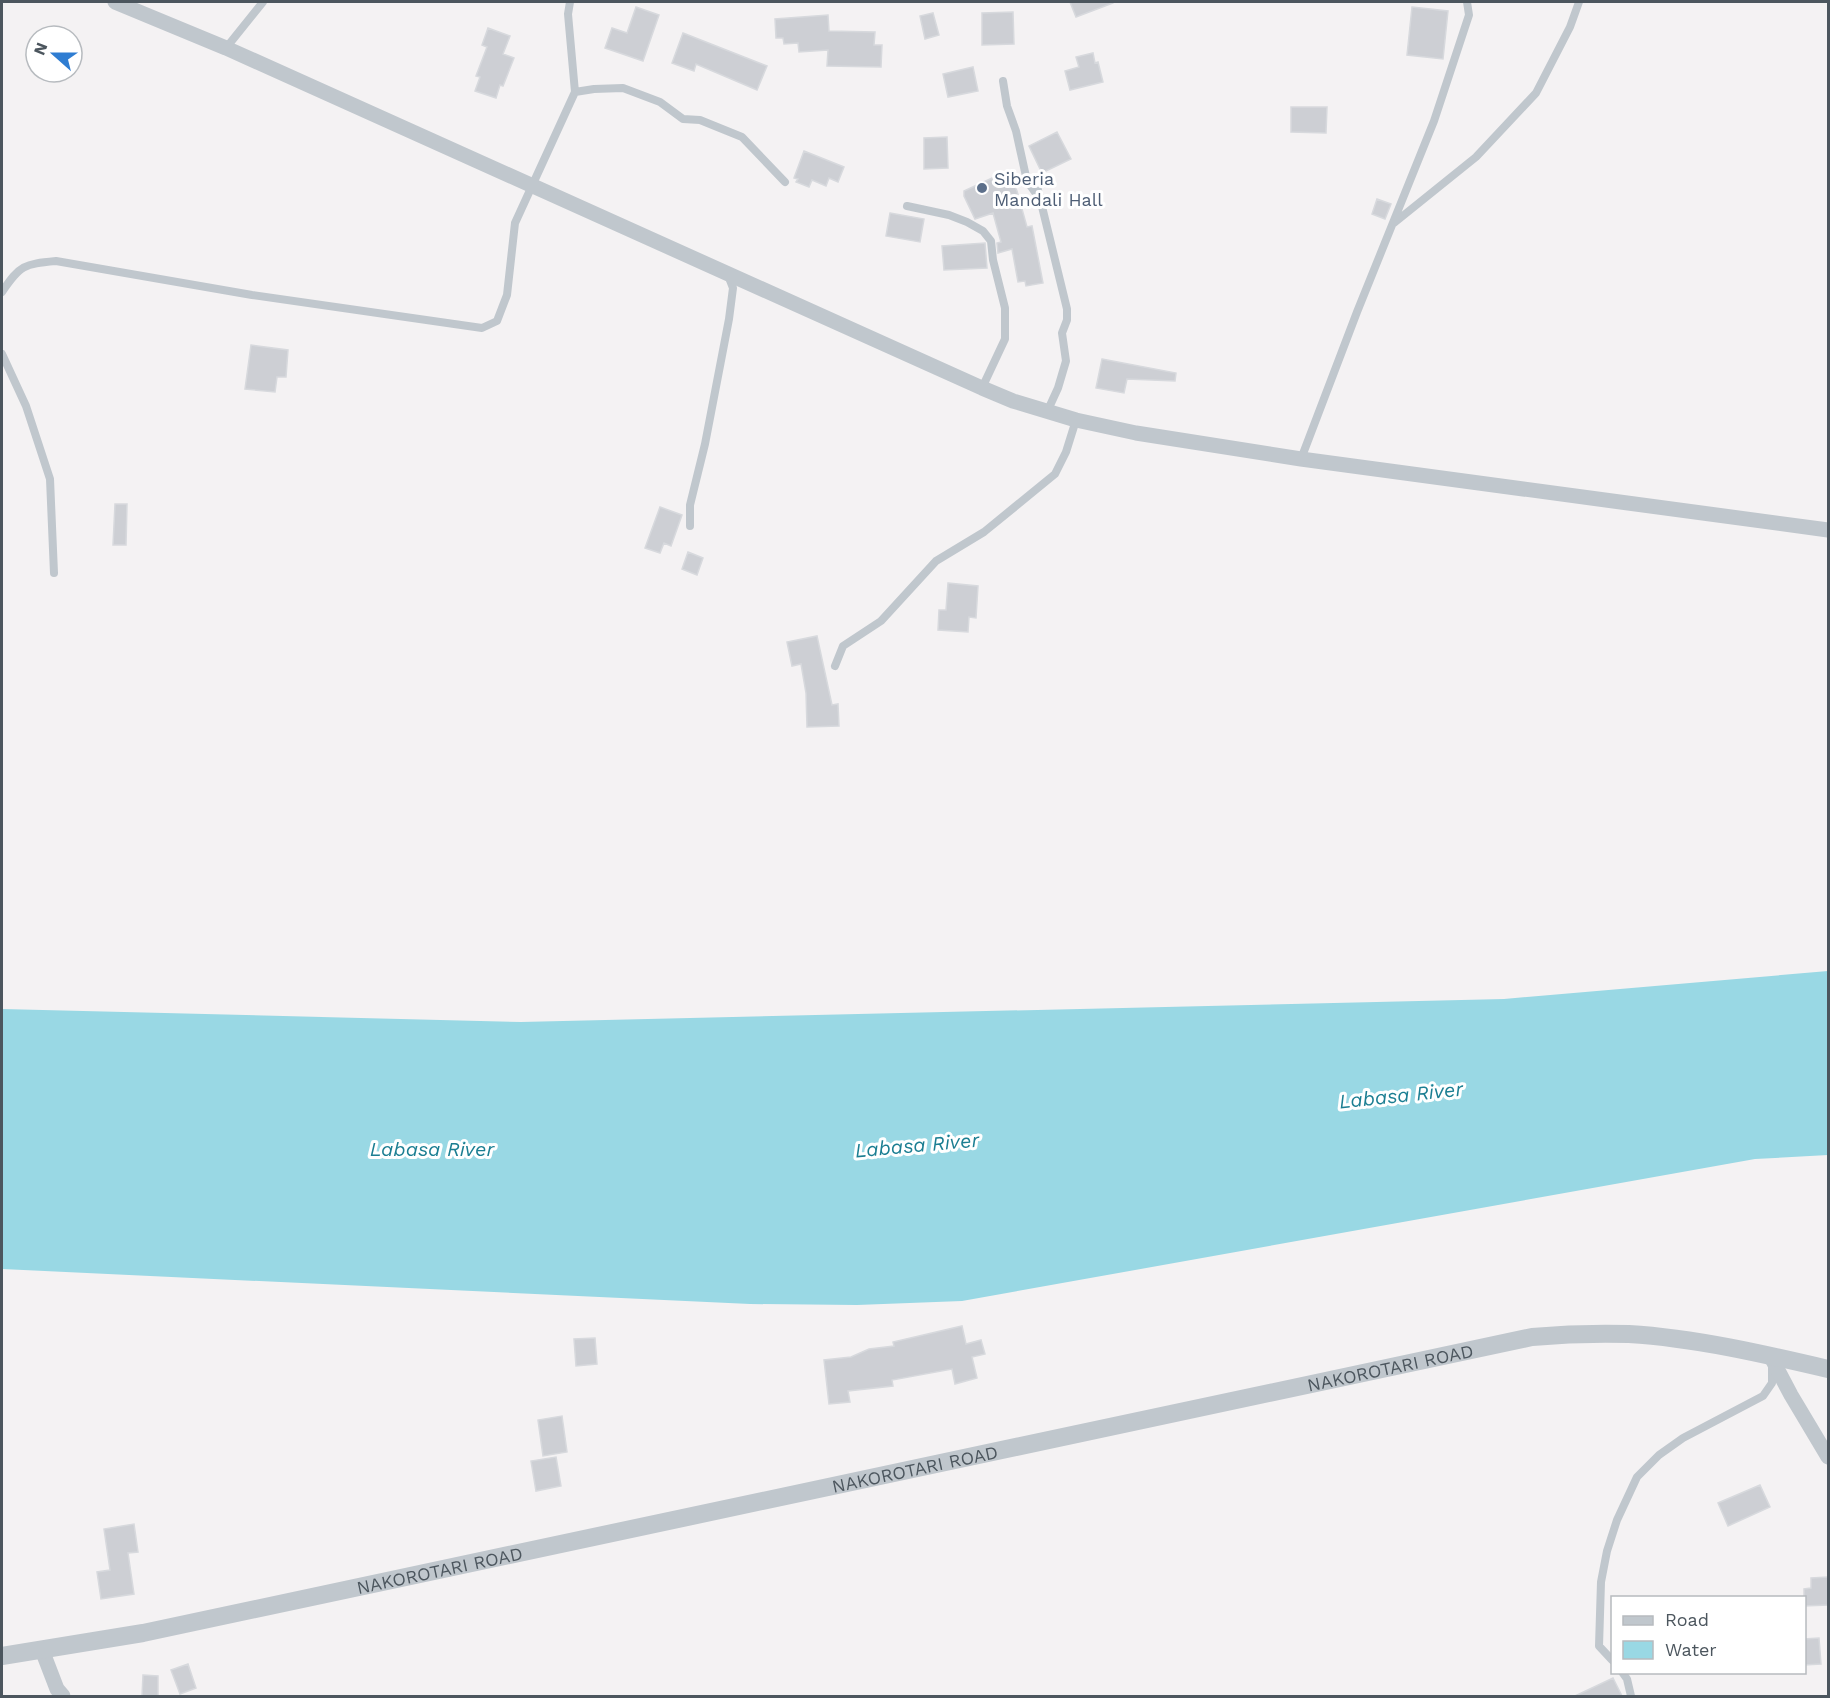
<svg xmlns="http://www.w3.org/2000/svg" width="1830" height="1698" viewBox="0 0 1830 1698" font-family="'Work Sans',sans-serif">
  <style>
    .water { fill: #99d8e4 }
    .building { fill: #cdcfd4; stroke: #d7d9dd; stroke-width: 1.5 }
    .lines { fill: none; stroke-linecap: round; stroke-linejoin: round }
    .service { stroke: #c0c7cd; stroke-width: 8 }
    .minor { stroke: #c0c7cd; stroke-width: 15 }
    .tertiary { stroke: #c0c7cd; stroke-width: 18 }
    .service-dot { fill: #5c6f8a; stroke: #fff; stroke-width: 2 }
    .labels { text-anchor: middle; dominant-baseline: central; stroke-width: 6; stroke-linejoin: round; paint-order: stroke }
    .service-label { font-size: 18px; fill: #4e5e75; stroke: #fff; text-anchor: start }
    .street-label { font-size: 18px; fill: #4c565e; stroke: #fff }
    .water-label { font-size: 20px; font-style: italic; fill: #1b7e92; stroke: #fff }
  </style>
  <rect width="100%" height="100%" fill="#f4f2f3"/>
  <path class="water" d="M1828,971V1155L1755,1159L962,1301L857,1305L750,1304L2,1269V1009L521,1022L1504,999Z"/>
  <path class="building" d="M1070,2H1113V3L1076,17Z
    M636,7L659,15L643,61L605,48L612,28L627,33Z
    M1412,7L1448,11L1443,59L1407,55Z
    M1013,12L1014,44L982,45V13Z
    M933,13L939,35L925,39L920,16Z
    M828,15L829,31L875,32L874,45H882L881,67L827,66L828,50L799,52L798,43L784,44L783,38H776L775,19Z
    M488,28L510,36L503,54L514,58L503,86L500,85L496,98L475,91L480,77L476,76L487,47L482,45Z
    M683,33L767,66L757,90L696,64L694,71L672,63Z
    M1093,53L1095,63L1098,62L1103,82L1070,90L1065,71L1079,67L1076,57Z
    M973,67L978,91L948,97L943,74Z
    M1291,107H1327L1326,133L1291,132Z
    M1057,132L1071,159L1046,171H1041L1029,146Z
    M947,137L948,168L924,169V138Z
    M804,151L844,167L838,182L829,178L826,186L812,180L809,187L796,182L798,179L794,178Z
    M1009,174L1017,191L1027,227L1032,226L1043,283L1026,286L1025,281L1018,282L1012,249L998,253L997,243L1001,242L993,213L975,219L964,196V191L992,178L993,181Z
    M1377,199L1391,204L1385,219L1372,214Z
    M890,213L924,219L920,242L886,236Z
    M985,243L987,268L944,270L942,246Z
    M251,345L288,350L286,377H277L275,392L245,389Z
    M1102,359L1176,373L1175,381L1127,379L1124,393L1096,388Z
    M115,504H127L126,545H113Z
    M660,507L682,515L671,546L664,543L660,553L645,548Z
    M688,552L703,558L697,575L682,569Z
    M948,583L978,586L976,618L969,617L968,632L938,630L939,610H946Z
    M817,636L832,705L838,704L839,726L807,727L806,693L801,664L792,666L787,642Z
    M962,1326L966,1344L981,1340L985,1354L972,1357L977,1378L955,1384L952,1369L892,1380L893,1386L848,1391L850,1402L829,1404L824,1360L851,1357L869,1349L894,1346L893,1342Z
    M595,1338L597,1364L576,1366L574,1339Z
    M562,1416L567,1452L543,1456L538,1420Z
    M556,1457L561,1486L536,1491L531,1461Z
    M1760,1485L1770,1507L1728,1526L1718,1503Z
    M134,1524L138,1552L128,1553L134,1594L101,1599L97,1572L110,1570L104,1529Z
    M1828,1577V1605L1804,1606V1589L1811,1588V1578Z
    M1819,1638L1821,1664L1804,1665V1639Z
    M188,1664L196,1688L180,1694L171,1670Z
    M143,1675L158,1676V1696H142Z
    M1613,1678L1622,1696H1575Z"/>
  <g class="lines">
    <path class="service" d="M226,48L263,2
      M1003,81L1007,106L1016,131L1027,181L1037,195
      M575,92L594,89L623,88L660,102L683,119L700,120L742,137L785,182
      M1036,182L1067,309V320L1062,333L1066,361L1058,388L1047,412
      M907,206L949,215L967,222L983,231L991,241L993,260L1005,308V339L982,388
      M1394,223L1476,157L1536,93L1570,27L1579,2
      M2,292C20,265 24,264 56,261L252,295L482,328L497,321L507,295L515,223L575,92L568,14L570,2
      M2,354L26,406L50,479L54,573
      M1301,459L1357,312L1434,121L1469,15L1467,2
      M690,526V505L705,444L729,319L733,288L728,275
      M835,666L843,646L881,621L936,561L984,532L1055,474L1066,452L1076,420
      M1612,1660L1599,1646L1601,1582L1607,1551L1617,1520L1637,1477L1659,1455L1683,1438L1763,1396L1772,1383V1366
      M1622,1672L1627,1679L1631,1696"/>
    <path class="minor" d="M115,2L226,48L982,388L1013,401L1076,420L1136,433L1301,459L1828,530
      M1771,1357L1791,1395L1828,1457
      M42,1650L57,1689L63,1696"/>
    <path class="tertiary" id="s1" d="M2,1656L143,1633L1532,1337C1565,1334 1596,1333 1629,1334C1695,1338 1764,1354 1828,1369"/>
  </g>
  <circle class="service-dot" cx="982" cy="188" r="6"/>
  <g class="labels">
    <g class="service-label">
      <text x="994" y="178">Siberia<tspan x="994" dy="21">Mandali Hall</tspan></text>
    </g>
    <g class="street-label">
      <text stroke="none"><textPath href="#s1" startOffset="1418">NAKOROTARI ROAD</textPath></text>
      <text stroke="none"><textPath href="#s1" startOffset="932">NAKOROTARI ROAD</textPath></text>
      <text stroke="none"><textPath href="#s1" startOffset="446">NAKOROTARI ROAD</textPath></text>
    </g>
    <g class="water-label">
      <text transform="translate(1401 1095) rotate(-6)">Labasa River</text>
      <text transform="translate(917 1145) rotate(-5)">Labasa River</text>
      <text x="432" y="1149">Labasa River</text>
    </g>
  </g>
  <rect width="1830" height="1698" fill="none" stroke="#4c565e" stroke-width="6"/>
  <rect x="1611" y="1596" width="195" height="78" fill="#ffffff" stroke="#b7bbbf" stroke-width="1.5"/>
  <rect x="1623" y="1616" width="30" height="9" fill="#c0c7cd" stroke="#b7bbbf" stroke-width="1.5"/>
  <text x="1665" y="1626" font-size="18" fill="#4c565e">Road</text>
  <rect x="1623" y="1641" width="30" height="18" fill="#99d8e4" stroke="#b7bbbf" stroke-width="1.5"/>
  <text x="1665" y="1656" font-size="18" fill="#4c565e">Water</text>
  <g transform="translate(54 54) rotate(291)"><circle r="28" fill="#ffffff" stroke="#b7bbbf" stroke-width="1.5"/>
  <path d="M0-4.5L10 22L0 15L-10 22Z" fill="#2f7dd2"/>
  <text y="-9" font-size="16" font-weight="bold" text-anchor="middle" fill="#4c565e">N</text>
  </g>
</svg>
